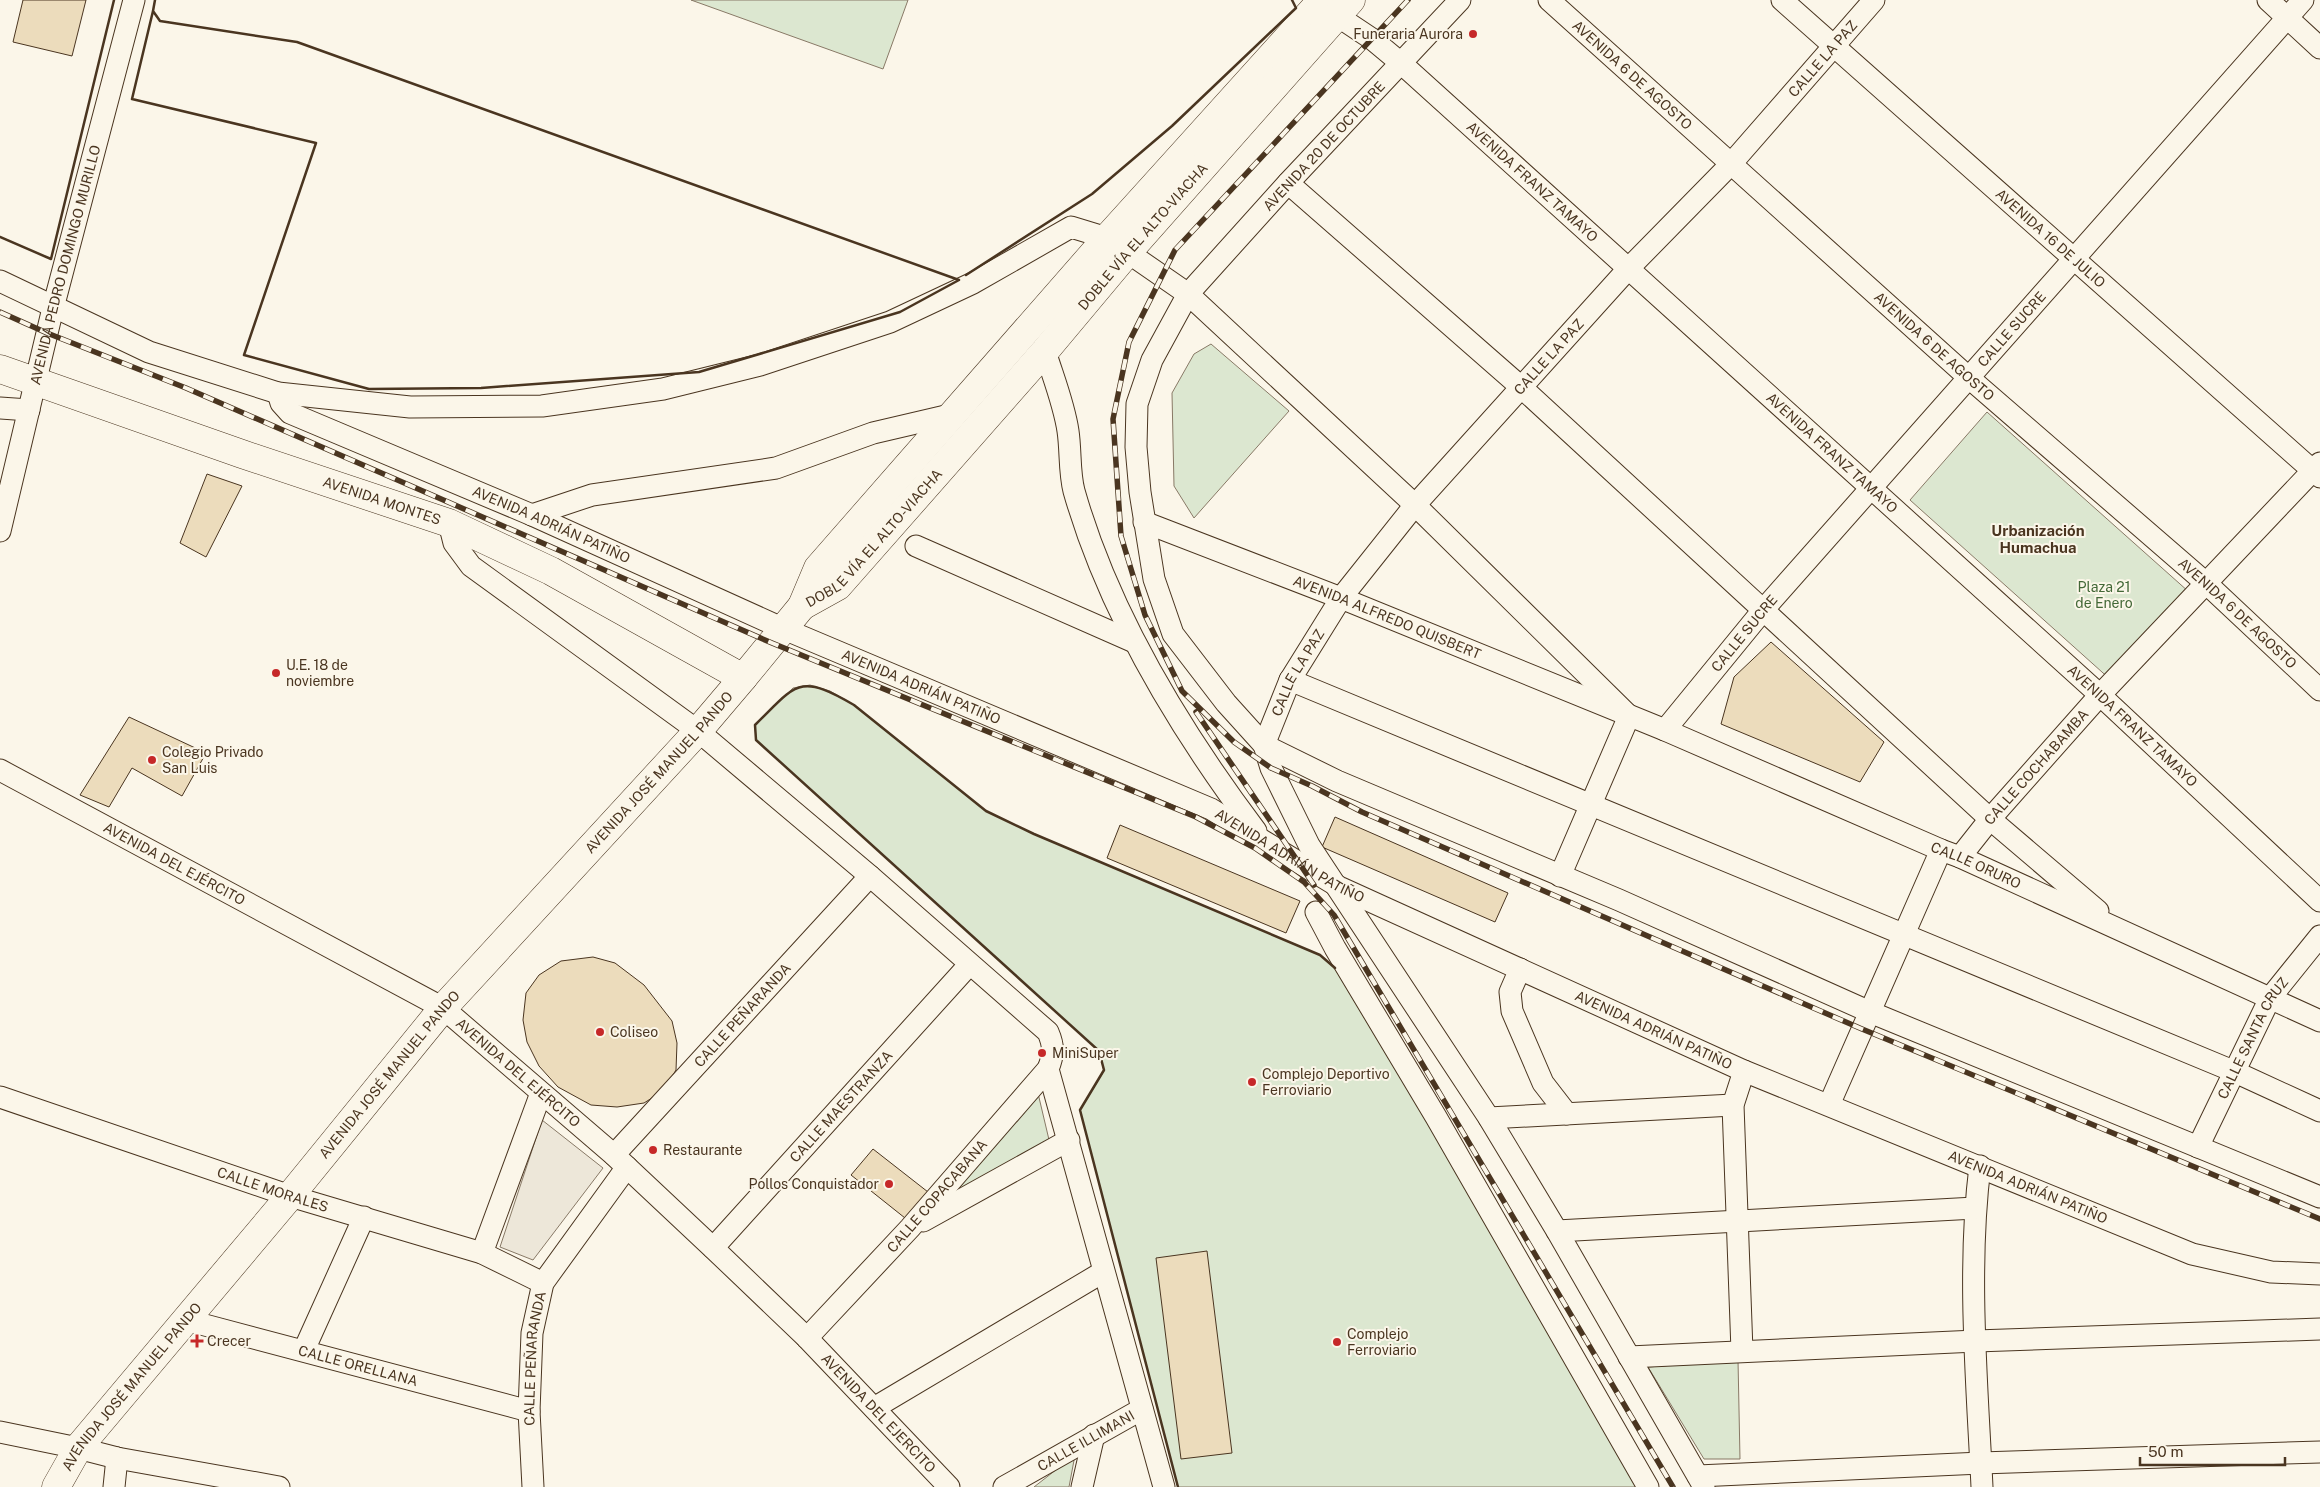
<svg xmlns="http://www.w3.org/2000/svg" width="2320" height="1487" viewBox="0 0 2320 1487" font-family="'Public Sans',sans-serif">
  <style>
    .green { fill: #dce7d0; stroke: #887966 }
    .parking { fill: #ede7d9; stroke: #887966 }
    .building { fill: #ecdcbc; stroke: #4a3520 }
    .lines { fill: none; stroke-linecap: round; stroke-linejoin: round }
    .minor-casing { stroke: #4a3520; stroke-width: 23 }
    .major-casing { stroke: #4a3520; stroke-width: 29 }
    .highway-casing { stroke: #4a3520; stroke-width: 29 }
    .minor { stroke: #fbf6e9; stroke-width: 21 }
    .major { stroke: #fbf6e9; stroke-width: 28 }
    .highway { stroke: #fbf6e9; stroke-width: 28 }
    .rail-casing { stroke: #4a3520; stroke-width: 5.5 }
    .rail { stroke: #fbf6e9; stroke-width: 4; stroke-dasharray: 11; stroke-linecap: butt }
    .wall { stroke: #4a3520; stroke-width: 2.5 }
    .poi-dot { fill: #c62828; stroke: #fbf6e9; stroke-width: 2 }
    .labels { text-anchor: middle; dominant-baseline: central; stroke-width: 4; stroke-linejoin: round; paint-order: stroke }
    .poi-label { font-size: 14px; fill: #4a3520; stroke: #fbf6e9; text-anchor: start }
    .street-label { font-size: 14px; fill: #4a3520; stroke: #fbf6e9 }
    .park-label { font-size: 14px; fill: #436837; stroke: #fbf6e9 }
    .neighbourhood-label { font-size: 15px; font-weight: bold; fill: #4a3520; stroke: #fbf6e9 }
  </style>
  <rect width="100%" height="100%" fill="#fbf6e9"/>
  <path class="green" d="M691,0H908L883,69Z
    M1211,344L1289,411L1194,518L1174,486L1172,393L1194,354Z
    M1987,412L2189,592L2112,681L1910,500Z
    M810,685L830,691L854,705L986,811L1034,834L1320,955L1334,967L1646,1487H1178L1080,1110L1104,1071L1099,1051L756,740L755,725L793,688Z
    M1037,1089L1050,1144L935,1210Z
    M1738,1360L1740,1459H1704L1648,1367Z
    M1075,1455L1069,1487H1034Z"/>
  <path class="parking" d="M542,1120L603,1168L533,1260L500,1247Z"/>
  <path class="building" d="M23,0H86L72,56L13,42Z
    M207,474L242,486L206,557L180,543Z
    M1771,642L1884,742L1860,782L1721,724L1734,677Z
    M129,717L206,753L182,796L132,768L109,807L80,795Z
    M1335,817L1508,893L1495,922L1322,847Z
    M1120,825L1300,901L1286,933L1107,858Z
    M593,957L615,963L644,985L672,1021L677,1043L676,1070L663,1091L644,1103L617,1107L591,1105L558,1087L539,1066L527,1042L523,1020L526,993L539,975L561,961Z
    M873,1149L928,1192L905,1218L851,1175Z
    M1207,1251L1232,1453L1181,1459L1156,1258Z"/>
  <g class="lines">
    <defs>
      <g id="minor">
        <path d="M1460,0L1288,183L1188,294L1152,360L1137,404L1136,447L1140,492L1154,579L1173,634L1226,703L1264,745L1337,781L1619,900L1870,1012L2320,1197"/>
        <path id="s1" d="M1549,0L1968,377L2207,584L2320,690"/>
        <path id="s2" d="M1782,0L2320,477"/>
        <path d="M2268,0L2320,48"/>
        <path id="s3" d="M1336,15L1372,39L1402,64L2100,695L2320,901"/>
        <path d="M1288,183L1521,387L1990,819L2098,911"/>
        <path d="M0,281L149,352L278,393L410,407L542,406L663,389L760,365L890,322L973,283L1071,227L1107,238L1188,294L1415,505L1629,716"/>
        <path d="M1045,351C1053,377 1064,404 1068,431C1071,451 1069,472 1074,491C1109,614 1180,730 1256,831"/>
        <path id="s4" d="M278,393L281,403L290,413L532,515L784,629L1211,809L1339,887L1744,1071L2192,1254L2271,1272L2320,1274"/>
        <path d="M0,408L29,410"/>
        <path d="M532,515L592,495L776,468L873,433L950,415"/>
        <path id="s5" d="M1144,522L1341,598L1665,730L1941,850L1960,857L2320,1021"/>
        <path d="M449,523L454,543L471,566L698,731L870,876L1048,1032C1054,1046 1054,1054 1048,1069L910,1228L807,1338"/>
        <path id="s6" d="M0,531L53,308L134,0"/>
        <path d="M916,546L1134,642"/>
        <path d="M1290,680L2233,1071L2320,1111"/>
        <path id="s7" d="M1665,730L1764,609L2303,0"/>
        <path id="s8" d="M0,770L443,1008L614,1155L713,1248L807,1338L949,1487"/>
        <path id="s9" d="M1960,857L1990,819L2100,695L2320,463"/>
        <path d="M1560,876L1629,716"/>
        <path d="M1316,912L1335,948L1436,1117L1648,1487"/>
        <path d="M1520,969L1510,992L1512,1011L1543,1083L1567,1114"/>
        <path d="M1048,1069L1164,1487"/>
        <path id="s10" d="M0,1097L290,1196L482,1253L543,1283"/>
        <path d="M1829,1105L1941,850"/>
        <path d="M1489,1118L1733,1105"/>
        <path id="s11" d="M2198,1147L2270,998L2320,936"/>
        <path id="s12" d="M614,1155L870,876"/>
        <path d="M1980,1166C1967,1270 1977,1382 1982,1487"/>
        <path d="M923,1221L1069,1140"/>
        <path d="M1557,1231L1975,1208"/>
        <path id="s13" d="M713,1248L969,965"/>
        <path d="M482,1253L541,1093"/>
        <path id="s14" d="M186,1320L529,1411"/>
        <path d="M304,1350L364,1217"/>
        <path d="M1742,1351L1733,1105L1744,1071"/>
        <path d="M1629,1357L1976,1341L2320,1329"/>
        <path d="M874,1408L1103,1272"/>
        <path d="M0,1432L78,1448L117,1458L279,1487"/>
        <path d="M1698,1476L1981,1463L2320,1452"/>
        <path d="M114,1487L117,1458"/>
        <path id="s15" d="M533,1487L529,1411L532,1333L543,1283L627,1167"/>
        <path id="s16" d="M1004,1487L1142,1409"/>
        <path d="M1082,1487L1094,1435"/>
        <path id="s17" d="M1704,1487L1557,1231L1489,1118L1309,845L1271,768L1264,745L1290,680L1341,598L1415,505L1628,269L1730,165L1874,0"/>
      </g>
      <g id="major">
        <path id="s18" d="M56,1487L78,1448L290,1196L443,1008L698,731L743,678"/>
      </g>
      <g id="highway">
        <path id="s19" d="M0,369L242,454L449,523L551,571L743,678L802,606L818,568L1107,238L1322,0"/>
        <path id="s20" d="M802,606L838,586L1045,351L1127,253L1351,0"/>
      </g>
    </defs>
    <use href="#minor" class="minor-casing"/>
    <use href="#major" class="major-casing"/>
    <use href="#highway" class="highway-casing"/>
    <use href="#minor" class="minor"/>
    <use href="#major" class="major"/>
    <use href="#highway" class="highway"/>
    <defs>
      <path id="rail" d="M1408,0L1175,250L1129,342L1113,419L1121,536L1145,615L1182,691L1234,742L1271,768L1312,786L1362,812L1862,1029L2320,1219
        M0,312L47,333L186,388L772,643L1196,817L1255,848L1304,882L1334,915L1673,1487
        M1196,712L1314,885"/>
    </defs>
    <use href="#rail" class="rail-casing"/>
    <use href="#rail" class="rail"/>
    <path class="wall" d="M153,11L160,21L297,42L959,280L900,312L699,372L481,388L369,389L244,355L316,143L132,99Z
      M153,11L155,0
      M0,237L51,259L114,0
      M966,275L1092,194L1172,126L1296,8L1292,0
      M1178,1487L1080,1110L1104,1070L1099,1051L756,740L755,725C796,685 798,672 854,705L986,811L1034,834L1320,955L1335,968"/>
  </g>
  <g class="poi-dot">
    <circle cx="1473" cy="34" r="5"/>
    <circle cx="276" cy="673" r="5"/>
    <circle cx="152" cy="760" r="5"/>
    <circle cx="600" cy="1032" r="5"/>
    <circle cx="1042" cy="1053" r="5"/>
    <circle cx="1252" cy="1082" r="5"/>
    <circle cx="653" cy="1150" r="5"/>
    <circle cx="889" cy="1184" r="5"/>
    <path d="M194.5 1333.5h5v5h5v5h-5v5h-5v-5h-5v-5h5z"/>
    <circle cx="1337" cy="1342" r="5"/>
  </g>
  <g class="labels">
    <g class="poi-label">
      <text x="1463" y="34" text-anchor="end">Funeraria Aurora</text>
      <text x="286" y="665">U.E. 18 de<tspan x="286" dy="16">noviembre</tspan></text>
      <text x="162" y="752">Colegio Privado<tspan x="162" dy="16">San Luis</tspan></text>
      <text x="610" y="1032">Coliseo</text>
      <text x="1052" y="1053">MiniSuper</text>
      <text x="1262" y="1074">Complejo Deportivo<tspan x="1262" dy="16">Ferroviario</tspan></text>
      <text x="663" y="1150">Restaurante</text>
      <text x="879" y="1184" text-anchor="end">Pollos Conquistador</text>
      <text x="1347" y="1334">Complejo<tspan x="1347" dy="16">Ferroviario</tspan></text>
      <text x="207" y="1341">Crecer</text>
    </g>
    <g class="street-label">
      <text stroke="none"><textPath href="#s17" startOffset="1754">CALLE LA PAZ</textPath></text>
      <text stroke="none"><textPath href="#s1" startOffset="112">AVENIDA 6 DE AGOSTO</textPath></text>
      <text transform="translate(1324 146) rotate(-47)">AVENIDA 20 DE OCTUBRE</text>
      <text stroke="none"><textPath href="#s3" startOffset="258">AVENIDA FRANZ TAMAYO</textPath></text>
      <text stroke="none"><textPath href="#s20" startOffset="505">DOBLE VÍA EL ALTO-VIACHA</textPath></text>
      <text stroke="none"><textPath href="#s2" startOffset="359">AVENIDA 16 DE JULIO</textPath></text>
      <text stroke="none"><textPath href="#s6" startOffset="274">AVENIDA PEDRO DOMINGO MURILLO</textPath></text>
      <text stroke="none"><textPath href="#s7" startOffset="530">CALLE SUCRE</textPath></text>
      <text stroke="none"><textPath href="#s1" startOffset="518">AVENIDA 6 DE AGOSTO</textPath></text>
      <text stroke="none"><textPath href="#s17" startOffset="1349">CALLE LA PAZ</textPath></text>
      <text stroke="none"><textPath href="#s3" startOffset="662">AVENIDA FRANZ TAMAYO</textPath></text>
      <text stroke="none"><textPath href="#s19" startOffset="404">AVENIDA MONTES</textPath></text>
      <text stroke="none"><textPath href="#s4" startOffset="308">AVENIDA ADRIÁN PATIÑO</textPath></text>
      <text stroke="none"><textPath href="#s20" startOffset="100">DOBLE VÍA EL ALTO-VIACHA</textPath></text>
      <text stroke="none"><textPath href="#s1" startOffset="922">AVENIDA 6 DE AGOSTO</textPath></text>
      <text stroke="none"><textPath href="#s5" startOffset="261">AVENIDA ALFREDO QUISBERT</textPath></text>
      <text stroke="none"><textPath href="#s7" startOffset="125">CALLE SUCRE</textPath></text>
      <text stroke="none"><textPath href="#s17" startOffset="944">CALLE LA PAZ</textPath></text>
      <text stroke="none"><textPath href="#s4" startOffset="712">AVENIDA ADRIÁN PATIÑO</textPath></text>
      <text stroke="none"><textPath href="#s3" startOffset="1068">AVENIDA FRANZ TAMAYO</textPath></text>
      <text stroke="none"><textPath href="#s9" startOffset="118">CALLE COCHABAMBA</textPath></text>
      <text stroke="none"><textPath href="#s18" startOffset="936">AVENIDA JOSÉ MANUEL PANDO</textPath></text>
      <text stroke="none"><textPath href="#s4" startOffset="1118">AVENIDA ADRIÁN PATIÑO</textPath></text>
      <text stroke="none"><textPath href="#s8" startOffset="198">AVENIDA DEL EJÉRCITO</textPath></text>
      <text stroke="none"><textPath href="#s5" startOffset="900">CALLE ORURO</textPath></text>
      <text stroke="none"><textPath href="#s12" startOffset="190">CALLE PEÑARANDA</textPath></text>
      <text stroke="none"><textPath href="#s4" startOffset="1522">AVENIDA ADRIÁN PATIÑO</textPath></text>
      <text stroke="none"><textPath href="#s11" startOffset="122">CALLE SANTA CRUZ</textPath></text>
      <text stroke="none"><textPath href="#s8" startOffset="602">AVENIDA DEL EJÉRCITO</textPath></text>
      <text stroke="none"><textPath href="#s18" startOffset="531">AVENIDA JOSÉ MANUEL PANDO</textPath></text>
      <text stroke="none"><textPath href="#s13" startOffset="191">CALLE MAESTRANZA</textPath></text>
      <text stroke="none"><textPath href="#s4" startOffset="1928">AVENIDA ADRIÁN PATIÑO</textPath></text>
      <text stroke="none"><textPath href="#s10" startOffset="288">CALLE MORALES</textPath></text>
      <text transform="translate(937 1196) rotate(-49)">CALLE COPACABANA</text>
      <text stroke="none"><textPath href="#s15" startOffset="129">CALLE PEÑARANDA</textPath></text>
      <text stroke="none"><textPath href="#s14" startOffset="178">CALLE ORELLANA</textPath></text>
      <text stroke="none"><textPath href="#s18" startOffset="126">AVENIDA JOSÉ MANUEL PANDO</textPath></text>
      <text stroke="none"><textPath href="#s8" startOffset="1098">AVENIDA DEL EJERCITO</textPath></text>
      <text stroke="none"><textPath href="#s16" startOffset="94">CALLE ILLIMANI</textPath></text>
    </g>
    <g class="park-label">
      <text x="2104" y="587">Plaza 21<tspan x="2104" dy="16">de Enero</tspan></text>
    </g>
    <g class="neighbourhood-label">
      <text x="2038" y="530">Urbanización<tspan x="2038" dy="17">Humachua</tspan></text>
    </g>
  </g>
  <path d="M2140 1457v8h145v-8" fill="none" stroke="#4a3520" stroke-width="2.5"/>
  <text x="2148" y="1457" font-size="15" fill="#4a3520" stroke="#fbf6e9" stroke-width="4" paint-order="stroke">50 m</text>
</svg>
